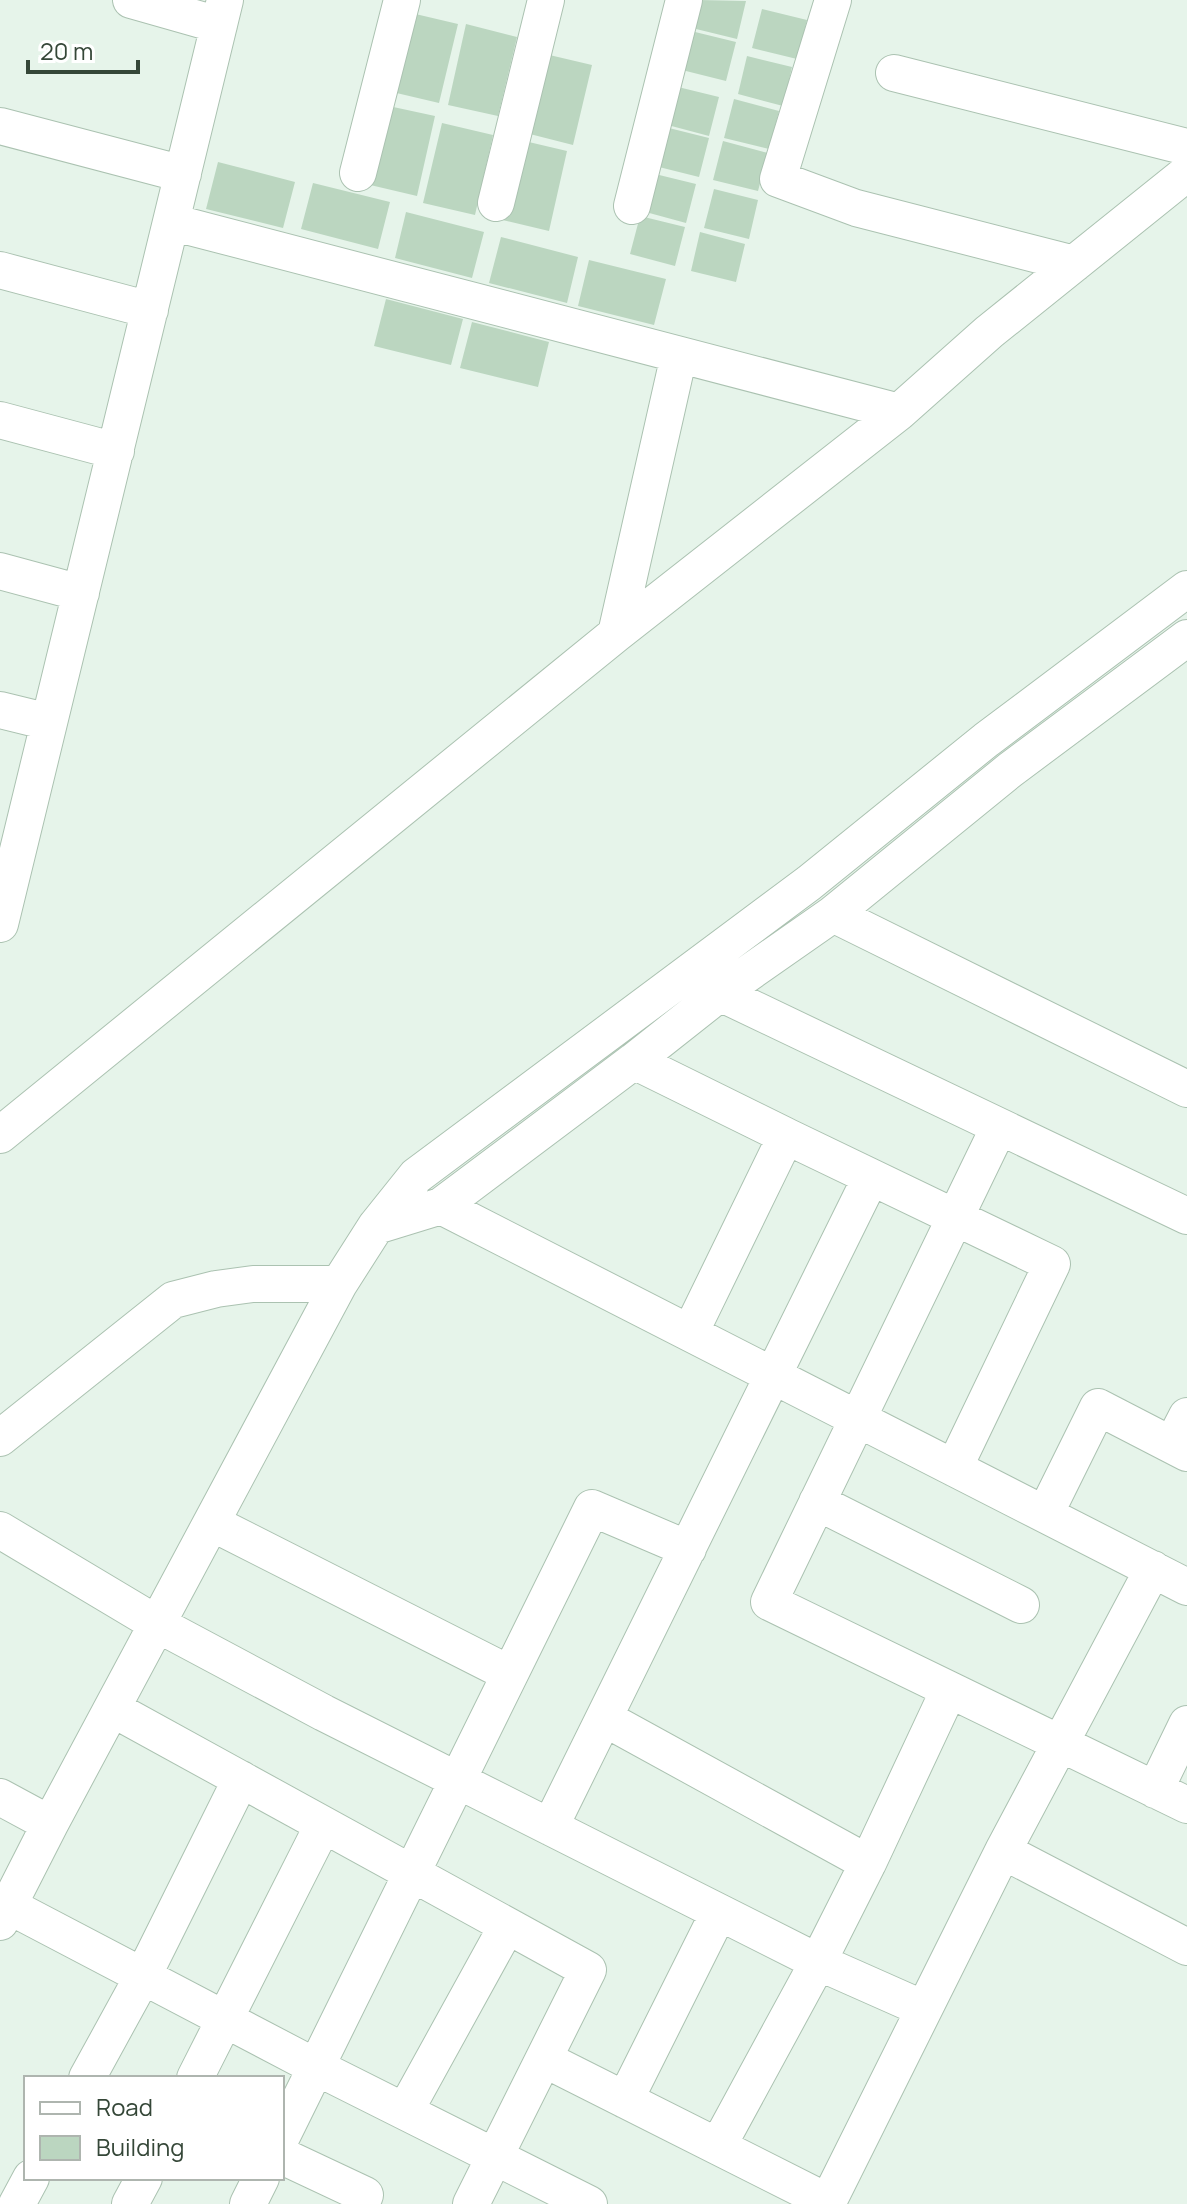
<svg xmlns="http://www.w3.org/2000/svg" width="1187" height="2204" viewBox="0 0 1187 2204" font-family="Manrope,sans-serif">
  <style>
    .building { fill: #bbd6c0 }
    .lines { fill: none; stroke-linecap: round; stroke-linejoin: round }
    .minor-casing { stroke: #abc2b1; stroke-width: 38 }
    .minor { stroke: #fff; stroke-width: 36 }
  </style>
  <rect width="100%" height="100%" fill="#e6f4ea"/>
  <path class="building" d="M699,0L746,1L737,39L692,28Z
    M762,9L807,20L797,59L752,48Z
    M407,12L458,24L439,103L388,91Z
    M466,24L517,37L498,116L448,105Z
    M691,31L736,42L726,81L682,70Z
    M541,53L592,65L573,145L522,132Z
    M747,56L792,67L783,106L738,94Z
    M674,86L719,97L709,136L664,124Z
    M734,99L779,111L769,149L724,138Z
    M384,105L435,116L417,196L366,184Z
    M442,123L493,135L475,215L423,203Z
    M665,127L709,138L699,177L655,166Z
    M516,139L567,151L549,231L498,219Z
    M723,141L768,153L758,191L713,180Z
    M218,162L295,182L283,228L206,209Z
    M651,173L696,184L686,223L642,211Z
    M313,183L390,202L378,249L301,229Z
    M714,189L758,200L749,239L704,228Z
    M406,212L484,232L472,278L395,258Z
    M640,216L685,227L675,266L630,254Z
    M700,232L745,244L736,282L691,271Z
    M501,237L578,257L567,303L489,283Z
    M589,260L666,279L654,325L578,306Z
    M386,299L463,319L451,365L374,346Z
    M472,322L549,342L538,387L460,368Z"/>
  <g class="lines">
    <defs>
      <path id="minor" d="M131,0L219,25
        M833,0L778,179L856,208L1074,264
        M894,73L1187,147
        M0,126L183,174
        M358,173L402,0
        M496,203L546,0
        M632,206L684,0
        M171,222L899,412
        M0,270L150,310
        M0,420L116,451
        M0,571L81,593
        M616,634L679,355
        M0,710L49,722
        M833,914L1187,1089
        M0,924L225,0
        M720,993L1187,1216
        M634,1061L786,1136
        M999,1127L769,1602L1187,1805
        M0,1135L616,634L899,412L989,332L1187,173
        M441,1206L1187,1587
        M376,1226L441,1206L634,1061L720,993L833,914L1010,770L1187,638
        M690,1333L786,1136L1052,1264L954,1468
        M0,1438L173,1300L216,1289L253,1284H339
        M1172,1445L1187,1416
        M817,1502L1021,1605
        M1045,1514L1098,1407L1187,1453
        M212,1523L510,1674
        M0,1530L159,1625L324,1713L818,1962L718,2146
        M113,1709L588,1970L471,2204
        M604,1718L868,1863
        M1155,1790L1187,1724
        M0,1797L50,1824
        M550,1827L871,1177
        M1003,1851L1187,1947
        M9,1906L316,2067L589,2204
        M0,1922L50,1824L339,1284L376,1226L416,1176L809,883L986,740L1187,589
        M924,2009L818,1962L868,1863L949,1690
        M544,2059L828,2202
        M87,2078L143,1976L241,1779
        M195,2078L323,1825
        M625,2100L719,1912
        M405,2111L507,1926
        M282,2136L592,1508L688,1549
        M282,2156L365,2195L361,2204
        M17,2204L31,2178
        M130,2204L144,2178
        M248,2204L261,2178
        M827,2204L1003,1851L1153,1569"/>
    </defs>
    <use href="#minor" class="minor-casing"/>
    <use href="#minor" class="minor"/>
  </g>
  <rect x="24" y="2076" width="260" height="104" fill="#ffffff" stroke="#aeb5af" stroke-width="2"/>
  <rect x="40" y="2102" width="40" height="12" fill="#ffffff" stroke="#aeb5af" stroke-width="2"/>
  <text x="96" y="2116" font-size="24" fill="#354738">Road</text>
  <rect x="40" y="2136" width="40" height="24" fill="#bbd6c0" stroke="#aeb5af" stroke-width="2"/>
  <text x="96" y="2156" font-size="24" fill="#354738">Building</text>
  <path d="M28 60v12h110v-12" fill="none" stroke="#354738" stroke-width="4"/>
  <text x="40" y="60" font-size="24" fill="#354738" stroke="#ffffff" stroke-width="6" paint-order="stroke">20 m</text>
</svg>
